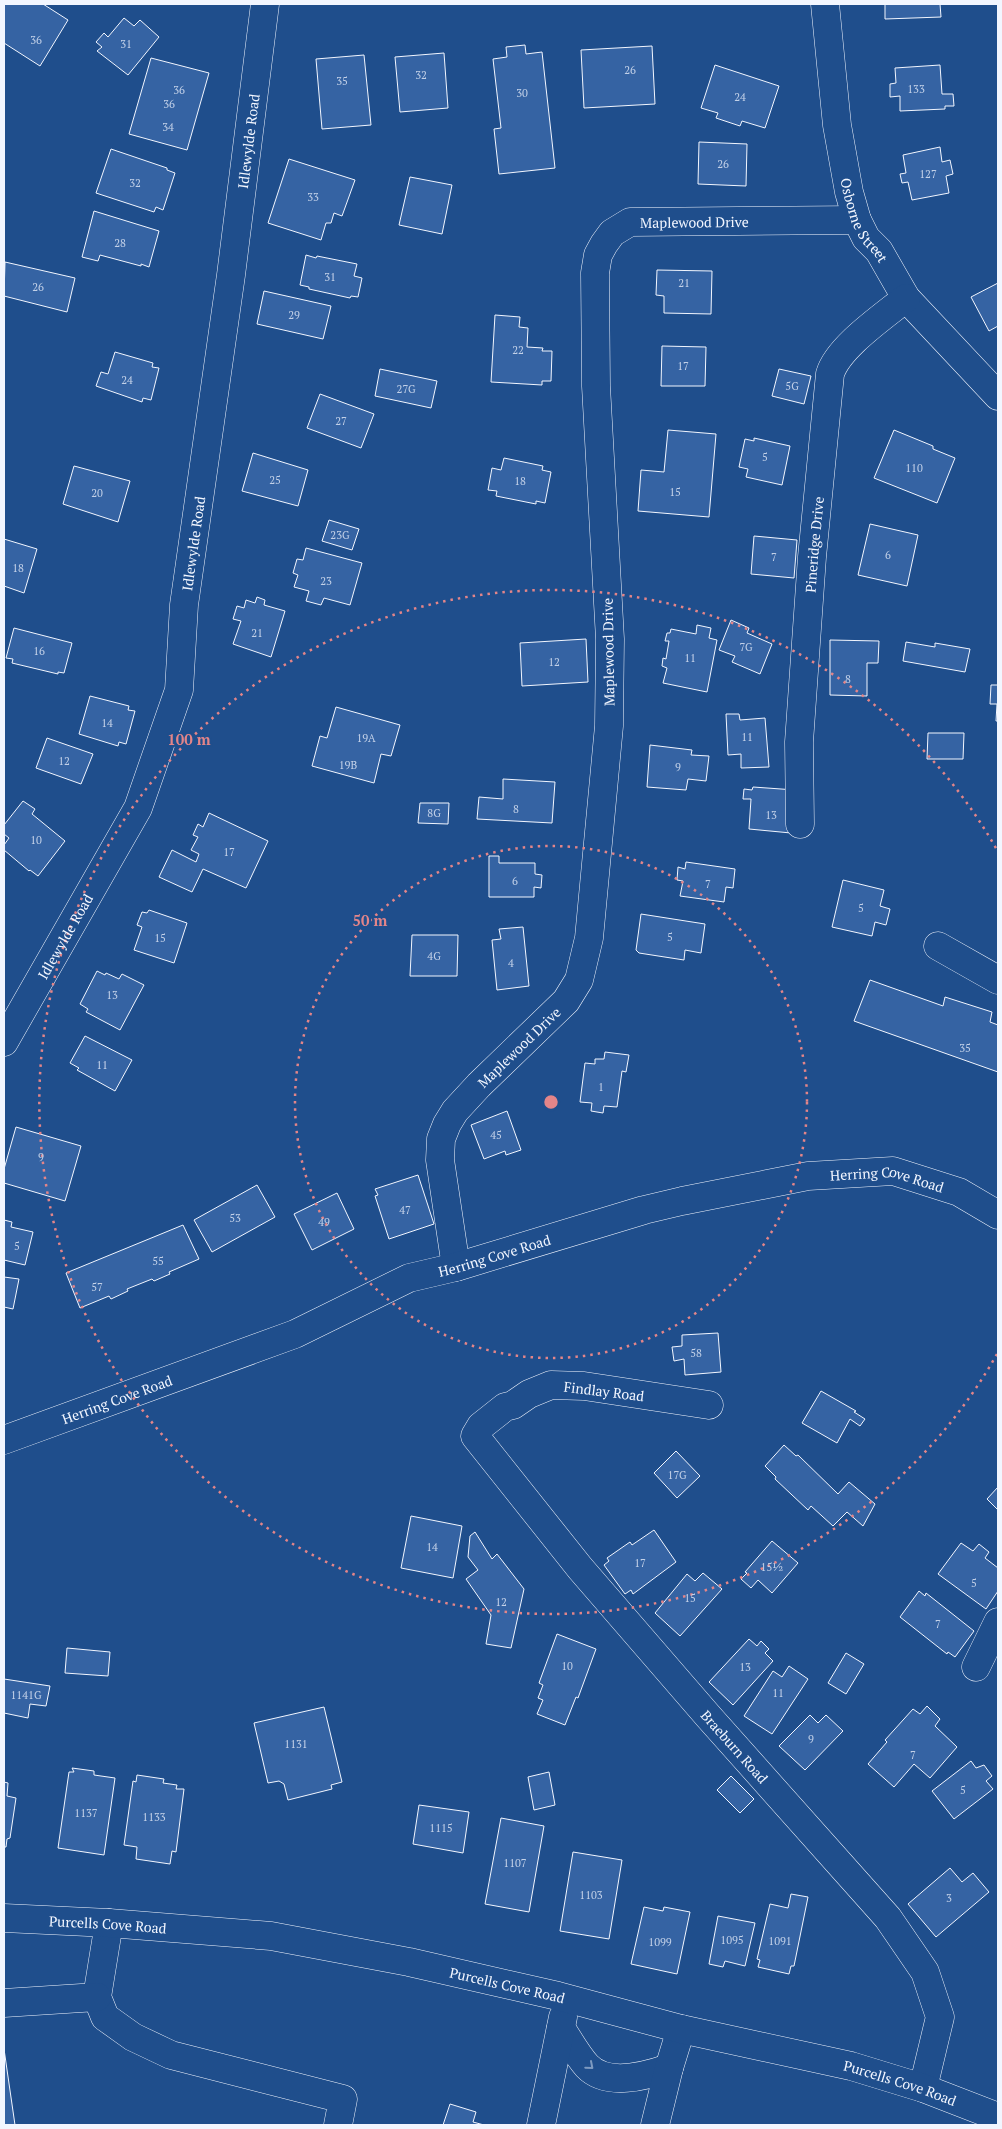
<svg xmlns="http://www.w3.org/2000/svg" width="1002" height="2129" viewBox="0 0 1002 2129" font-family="'PT Serif',serif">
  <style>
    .building { fill: #3563a3; stroke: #f2f6ff }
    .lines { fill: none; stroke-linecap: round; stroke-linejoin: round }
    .minor-casing { stroke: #f2f6ff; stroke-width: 29 }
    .major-casing { stroke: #f2f6ff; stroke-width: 29 }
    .minor { stroke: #1f4e8c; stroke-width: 28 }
    .major { stroke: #1f4e8c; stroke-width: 28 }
    .oneway { stroke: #7e9ac0 }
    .ring { fill: none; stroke: #e38589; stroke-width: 2.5; stroke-dasharray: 2.5 5 }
    .labels { text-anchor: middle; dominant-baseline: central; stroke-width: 4; stroke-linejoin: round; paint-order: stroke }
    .number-label { font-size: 11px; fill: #c3d1e8 }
    .street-label { font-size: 14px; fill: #f2f6ff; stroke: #1f4e8c }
    .centre { fill: #e38589; stroke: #1f4e8c; stroke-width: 2.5 }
    .ring-label { font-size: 15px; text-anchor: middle; font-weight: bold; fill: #e38589; stroke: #1f4e8c; stroke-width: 4; stroke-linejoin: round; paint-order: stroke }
  </style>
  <rect width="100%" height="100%" fill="#1f4e8c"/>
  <path class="building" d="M4,4H43L68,20L40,66L4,43Z
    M885,4H940L941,17L885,19Z
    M124,18L134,26L140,20L159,37L128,75L97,51L102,47L96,42L104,33L108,37Z
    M525,45L526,54L542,52L555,168L499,174L494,129L501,128L493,59L507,57L506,47Z
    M652,46L655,104L584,108L581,50Z
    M444,53L448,108L400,112L395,57Z
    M364,55L371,125L322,129L316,59Z
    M151,58L209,73L187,150L129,134Z
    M715,65L779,86L765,128L742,121L740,126L716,118L718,113L701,108Z
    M940,65L942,94H953L954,106H945V109L900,111V96L890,97V84L896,83L895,68Z
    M699,142L747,144L746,186L698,184Z
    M940,147L942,162L950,160L953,174L946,176L949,193L912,200L908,182L902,183L900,174L906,173L903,155Z
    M111,149L167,168V170L175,173L163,210L156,207L154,212L96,193Z
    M289,159L355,180L342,216L334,213L331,223H326L321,240L268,223Z
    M410,177L452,185L442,234L399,225Z
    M94,211L159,231L149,267L141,264V266L100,255L98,261L82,257Z
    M306,255L316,258L317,256L357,264L354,276L362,278L358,297L351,296L350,298L309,289V287L300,285Z
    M5,262L75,278L67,312L4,296Z
    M657,270L712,271L711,314L664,313V296L656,295Z
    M998,283V326L989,331L971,297Z
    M264,291L331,306L323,339L257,324Z
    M495,315L520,317L519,327L528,328L527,347L543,348L542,351H552L551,381H542V385L491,382Z
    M662,346L706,347L705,386H661Z
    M115,352L153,363L152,367L159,368L151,400L143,398L142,402L96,386L101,372L108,374Z
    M380,369L437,381L431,408L375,396Z
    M779,369L811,376L804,404L772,396Z
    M320,394L374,414L361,448L307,428Z
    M668,430L716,434L709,517L638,511L641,470L664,472Z
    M894,430L933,446V449L955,458L937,503L874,478Z
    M754,438L790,446L782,485L746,477L748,469L739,467L745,439L754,441Z
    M253,453L308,470L298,506L242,491Z
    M504,458L543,466L542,470L551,472L545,503L536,501V504L496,496L497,491L488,490L492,468L501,470Z
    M74,466L130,481L118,522L63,504Z
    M329,520L359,529L352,550L322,541Z
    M870,524L918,535L907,586L858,575Z
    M754,536L797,540L794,578L751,574Z
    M4,539L37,549L24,593L4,586Z
    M306,548L362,563L350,605L324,598L321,605L306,601L309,591L294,587L298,575L293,573L297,559L303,560Z
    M257,597L265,600L264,605L285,611L271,657L233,644L241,621L233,619L237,606L244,608L246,600L255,603Z
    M731,620L749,628L747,633L772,644L760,674L732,662L735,656L719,650Z
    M697,625L711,628L709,638L717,640L707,692L663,683L667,668L662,666L663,658L666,659L669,641H665L667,633H670L671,629L696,634Z
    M14,628L72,643L64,673L58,672V674L12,663L13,659L6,658Z
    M586,639L588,682L522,686L520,643Z
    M830,640L879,641L878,663H867V696L830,695Z
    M906,642L935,647V643L970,649L965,672L903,661Z
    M991,685H998V721H996L997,704H990Z
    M90,696L129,706L128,710L135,711L126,744L119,742L118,746L79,734Z
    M336,707L400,725L391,756L381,754L374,783L312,766L320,736L327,738Z
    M726,714H739L740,720L765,718L769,767L741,768V754L728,755Z
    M928,733H964L963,759H927Z
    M47,738L93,754L81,784L36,768Z
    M650,745L692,750L691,755L709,756L706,781L688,779L686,790L647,787Z
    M503,779L555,782L552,823L477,819L479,797L503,799Z
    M753,787L795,790L791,833L749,829L751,799H743L744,789L752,790Z
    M23,801L35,809L32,814L65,841L38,876L30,870L29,871L4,850V845L9,838L4,834V825Z
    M420,803H449L448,824L418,823Z
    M209,813L268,841L246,888L203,869L192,892L159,877L172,850L196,862L199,854L191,850L198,837L193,835L198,824L203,827Z
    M489,856H499V863H535V874L542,875L541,888L534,887V897H489Z
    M686,862L735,869L733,888L726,887L724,902L680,896L683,881L677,880L678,867L685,869Z
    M843,880L884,890L880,906L890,909L886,925L875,922L872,936L832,927Z
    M149,910L187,923L174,963L134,950L142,927L137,925L142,912L147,913Z
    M641,914L705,924L701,953L685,950L684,960L639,953L636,950Z
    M523,927L529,986L497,990L492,940L501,939L499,929Z
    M412,935H458L457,976H410Z
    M97,971L105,975L106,973L119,979L122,974L144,985L120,1030L86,1012L88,1009L80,1004Z
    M870,980L943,1006L945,997L992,1012L990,1022L998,1025V1072L854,1021Z
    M85,1036L132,1060L115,1091L77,1070L79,1068L70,1063Z
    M605,1052L629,1055L626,1072L622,1071L617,1107L604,1106L603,1113L591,1111L592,1103L580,1102L585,1063L595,1064V1059H604Z
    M507,1111L521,1150L506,1155L505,1151L484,1159L471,1125Z
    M16,1127L81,1146L65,1201L4,1183V1169Z
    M418,1175L434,1224L389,1239L375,1196L378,1195L375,1189Z
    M257,1185L275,1217L212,1252L194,1220Z
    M337,1193L354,1229L312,1250L294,1214Z
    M4,1220L12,1222L11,1227L33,1232L25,1265L4,1260Z
    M183,1225L199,1259L169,1272L170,1274L154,1281L152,1279L127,1289L128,1291L111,1299L109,1296L80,1308L66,1273Z
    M4,1277L19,1279L13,1309L4,1307Z
    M718,1333L721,1372L685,1375L684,1359L674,1361L672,1347L682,1346V1335Z
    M821,1391L856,1411L854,1412L865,1419L860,1426L850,1419L837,1443L802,1423Z
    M784,1445L796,1456L798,1455L838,1494L849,1482L875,1504L863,1526L847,1512L833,1526L811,1506L808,1510L775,1479L776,1477L765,1466Z
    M676,1451L700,1476L677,1498L654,1473Z
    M998,1487V1510L987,1499Z
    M411,1516L462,1526L453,1578L401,1568Z
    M654,1530L676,1562L633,1594L631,1590L625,1594L604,1565L609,1561L607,1558L630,1542L632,1545Z
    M475,1532L492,1559L497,1554L524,1589L511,1648L486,1644L491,1615L466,1579L478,1570L468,1557L470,1536Z
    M772,1541L798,1563L772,1593L758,1580L751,1588L741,1579L747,1573L745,1572Z
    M961,1543L973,1551L979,1544L989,1552L985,1558L998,1568V1591L986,1609L938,1574Z
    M703,1573L722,1589L680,1636L655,1613L687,1574L695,1581Z
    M919,1591L925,1596L926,1593L974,1631L955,1657L948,1652L947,1654L900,1617Z
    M557,1634L596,1649L578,1698L576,1697L565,1725L537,1714L543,1700L538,1698L543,1685L539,1683Z
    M749,1639L757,1646L761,1641L769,1649L765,1653L773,1661L733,1705L709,1682Z
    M67,1648L110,1652L108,1676L65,1673Z
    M846,1653L864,1664L846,1694L828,1683Z
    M789,1666L808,1679L772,1734L744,1716L773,1671L782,1677Z
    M4,1679L50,1686L46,1706L30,1704L28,1718L4,1713Z
    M927,1706L940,1719L935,1726L957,1747L930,1778L914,1764L894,1787L868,1764L887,1742L885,1740L913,1709L920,1714Z
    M324,1707L342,1782L331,1785L332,1789L288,1800L284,1784L279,1781L268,1783L254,1723Z
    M810,1715L818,1723L826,1715L843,1731L805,1770L779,1746Z
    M971,1761L976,1768L984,1765L992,1776L986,1781L993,1789L954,1819L932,1791Z
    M72,1768L94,1771V1775L115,1778L104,1855L58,1848L69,1772H74Z
    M549,1772L555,1805L534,1810L528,1777Z
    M137,1775L164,1779L163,1783L177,1785L176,1789H184L176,1852L172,1851L170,1864L136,1859L137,1847L124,1845L133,1781L136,1782Z
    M731,1776L754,1799L740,1813L717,1790Z
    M4,1782L8,1783L7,1796L16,1798L10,1838L7,1839L6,1847H4Z
    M419,1805L469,1812L463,1853L413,1844Z
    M501,1818L544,1826L529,1912L485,1904Z
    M573,1852L622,1860L609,1939L560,1931Z
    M950,1868L962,1882L973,1873L989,1892L936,1937L908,1904Z
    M791,1894L808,1897L794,1966H791L789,1974L758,1967L760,1960L757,1959L770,1904L788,1908Z
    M644,1907L663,1911L664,1907L690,1912L677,1974L631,1964Z
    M718,1916L755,1923L745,1966L725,1961L723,1967L709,1964Z
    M4,2049L15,2125H4Z
    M450,2104L476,2112L473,2122L484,2125H443Z"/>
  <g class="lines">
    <defs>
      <g id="minor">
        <path id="s1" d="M825,4L837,125L849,192L857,220L866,238L879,251L906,298L998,396"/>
        <path id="s2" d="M800,824L799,742L812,557L830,374C838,347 884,316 906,298"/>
        <path d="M938,946L998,980"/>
        <path id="s3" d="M4,1042L138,808L179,690L184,605L231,275L265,4"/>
        <path id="s4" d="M456,1267L440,1160L441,1139L447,1124L455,1111L479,1085L566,1001L579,980L589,938L609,726L610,639L596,386L595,273L598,255L604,244L612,233L630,222L857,220"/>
        <path id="s5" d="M709,1405L584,1386L551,1385L529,1394L513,1405L505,1407L481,1426L475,1436L580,1568L708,1716L888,1918L925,1972L940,2017L923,2088"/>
        <path d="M976,1667L998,1622"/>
        <path d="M109,1923L97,1997L105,2017L133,2037L171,2055L343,2099L338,2125"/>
        <path d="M4,2003L97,1997"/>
        <path d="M561,2028C569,2040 577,2055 587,2066C607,2087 646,2076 669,2068"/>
        <path d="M541,2125L563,2017"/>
        <path d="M655,2125L669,2068L681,2029"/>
      </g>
      <g id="major">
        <path id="s6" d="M4,1440L295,1334L409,1278L456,1267L644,1210L682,1201L808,1176L893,1171L959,1192L998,1215"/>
        <path id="s7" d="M4,1918L109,1923L271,1936L409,1962L558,1996L681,2029L851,2066L923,2088L998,2117"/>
      </g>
    </defs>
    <use href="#minor" class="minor-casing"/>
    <use href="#major" class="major-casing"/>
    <use href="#minor" class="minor"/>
    <use href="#major" class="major"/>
  </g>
  <defs><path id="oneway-chevron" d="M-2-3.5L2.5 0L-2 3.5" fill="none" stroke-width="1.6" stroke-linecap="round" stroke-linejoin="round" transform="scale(1.25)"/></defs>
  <use class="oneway" href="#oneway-chevron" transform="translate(590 2066) rotate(41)"/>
  <g class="ring">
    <circle cx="551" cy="1102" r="256"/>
    <path d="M997 1354A512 512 0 1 1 997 850"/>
  </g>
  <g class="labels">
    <g class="number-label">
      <text x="36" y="40">36</text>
      <text x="126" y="44">31</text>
      <text x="630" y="70">26</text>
      <text x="421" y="75">32</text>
      <text x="342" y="81">35</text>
      <text x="916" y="89">133</text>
      <text x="179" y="90">36</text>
      <text x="522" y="93">30</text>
      <text x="740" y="97">24</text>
      <text x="169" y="104">36</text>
      <text x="168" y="127">34</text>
      <text x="723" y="164">26</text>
      <text x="928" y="174">127</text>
      <text x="135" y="183">32</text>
      <text x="313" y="197">33</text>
      <text x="120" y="243">28</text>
      <text x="330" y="277">31</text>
      <text x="684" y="283">21</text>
      <text x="38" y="287">26</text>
      <text x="294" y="315">29</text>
      <text x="518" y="350">22</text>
      <text x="683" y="366">17</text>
      <text x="127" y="380">24</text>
      <text x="792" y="386">5G</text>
      <text x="406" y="389">27G</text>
      <text x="341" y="421">27</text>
      <text x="765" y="457">5</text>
      <text x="914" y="468">110</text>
      <text x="275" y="480">25</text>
      <text x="520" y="481">18</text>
      <text x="675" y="492">15</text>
      <text x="97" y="493">20</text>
      <text x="340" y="535">23G</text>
      <text x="888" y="555">6</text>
      <text x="774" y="557">7</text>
      <text x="18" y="568">18</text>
      <text x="326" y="581">23</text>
      <text x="257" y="633">21</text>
      <text x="746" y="647">7G</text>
      <text x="39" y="651">16</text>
      <text x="690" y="658">11</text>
      <text x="554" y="662">12</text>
      <text x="848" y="679">8</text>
      <text x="107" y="723">14</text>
      <text x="747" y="737">11</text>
      <text x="366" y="738">19A</text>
      <text x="64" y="761">12</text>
      <text x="348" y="765">19B</text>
      <text x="678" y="767">9</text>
      <text x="516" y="809">8</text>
      <text x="434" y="813">8G</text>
      <text x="771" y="815">13</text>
      <text x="36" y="840">10</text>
      <text x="229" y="852">17</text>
      <text x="515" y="881">6</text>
      <text x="708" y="884">7</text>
      <text x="861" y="908">5</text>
      <text x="670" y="937">5</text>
      <text x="160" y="938">15</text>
      <text x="434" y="956">4G</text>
      <text x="511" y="963">4</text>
      <text x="112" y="995">13</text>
      <text x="965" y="1048">35</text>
      <text x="102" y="1065">11</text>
      <text x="601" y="1087">1</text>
      <text x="496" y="1135">45</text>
      <text x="41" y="1157">9</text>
      <text x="405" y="1210">47</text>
      <text x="235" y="1218">53</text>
      <text x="324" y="1222">49</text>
      <text x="17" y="1246">5</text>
      <text x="158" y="1261">55</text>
      <text x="97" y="1287">57</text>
      <text x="696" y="1353">58</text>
      <text x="677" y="1475">17G</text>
      <text x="432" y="1547">14</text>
      <text x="640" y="1563">17</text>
      <text x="772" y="1567">15½</text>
      <text x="974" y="1583">5</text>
      <text x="690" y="1598">15</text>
      <text x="501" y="1602">12</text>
      <text x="938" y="1624">7</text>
      <text x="567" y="1666">10</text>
      <text x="745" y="1667">13</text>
      <text x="778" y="1693">11</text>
      <text x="26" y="1695">1141G</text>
      <text x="811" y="1739">9</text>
      <text x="296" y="1744">1131</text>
      <text x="913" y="1755">7</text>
      <text x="963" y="1790">5</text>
      <text x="86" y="1813">1137</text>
      <text x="154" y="1817">1133</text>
      <text x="441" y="1828">1115</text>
      <text x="515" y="1863">1107</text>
      <text x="591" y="1895">1103</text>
      <text x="949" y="1898">3</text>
      <text x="732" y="1940">1095</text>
      <text x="780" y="1941">1091</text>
      <text x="660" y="1942">1099</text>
    </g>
    <g class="street-label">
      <text stroke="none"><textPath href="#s3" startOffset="948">Idlewylde Road</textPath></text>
      <text stroke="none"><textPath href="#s1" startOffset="222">Osborne Street</textPath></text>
      <text stroke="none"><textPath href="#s4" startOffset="1181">Maplewood Drive</textPath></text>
      <text stroke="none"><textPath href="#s3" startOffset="542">Idlewylde Road</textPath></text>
      <text stroke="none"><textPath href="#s2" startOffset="280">Pineridge Drive</textPath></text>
      <text transform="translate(608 652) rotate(-91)">Maplewood Drive</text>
      <text stroke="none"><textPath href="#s3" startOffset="122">Idlewylde Road</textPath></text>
      <text stroke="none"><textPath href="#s4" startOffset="251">Maplewood Drive</textPath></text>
      <text stroke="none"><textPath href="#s6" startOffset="929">Herring Cove Road</textPath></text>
      <text stroke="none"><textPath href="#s6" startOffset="525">Herring Cove Road</textPath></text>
      <text transform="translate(604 1391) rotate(7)">Findlay Road</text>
      <text stroke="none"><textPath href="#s6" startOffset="120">Herring Cove Road</textPath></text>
      <text stroke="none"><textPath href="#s5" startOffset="658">Braeburn Road</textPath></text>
      <text stroke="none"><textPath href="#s7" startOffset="104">Purcells Cove Road</textPath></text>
      <text stroke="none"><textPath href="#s7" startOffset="509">Purcells Cove Road</textPath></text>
      <text stroke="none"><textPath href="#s7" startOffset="914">Purcells Cove Road</textPath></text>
    </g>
  </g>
  <circle cx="551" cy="1102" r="8" class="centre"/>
  <g class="ring-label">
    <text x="189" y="745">100 m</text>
    <text x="370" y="926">50 m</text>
  </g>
  <rect width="1002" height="2129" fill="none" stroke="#f2f6ff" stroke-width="10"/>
</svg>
